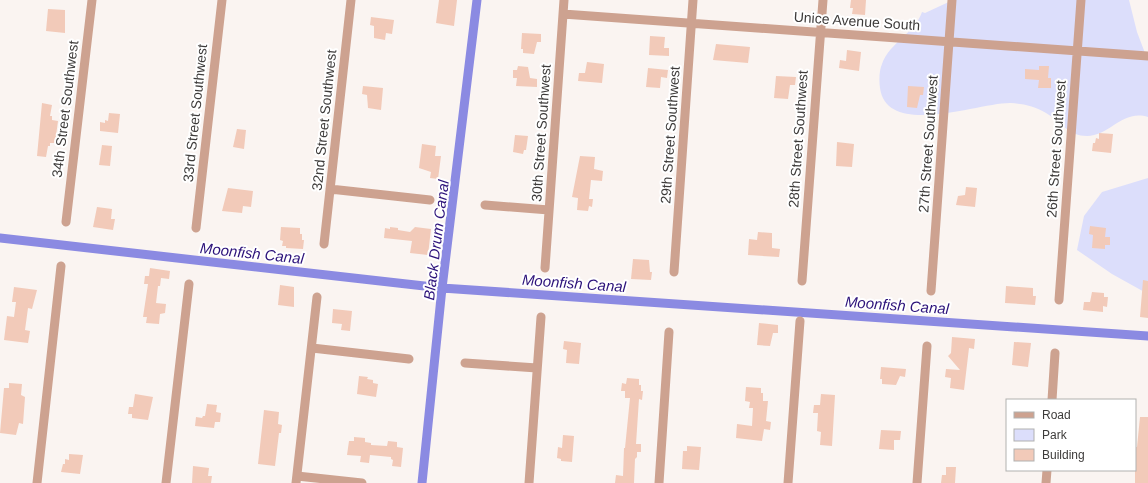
<svg xmlns="http://www.w3.org/2000/svg" width="1148" height="483" viewBox="0 0 1148 483" font-family="Helvetica,sans-serif">
  <style>
    .green { fill: #dcdefb }
    .lines { fill: none; stroke-linecap: round; stroke-linejoin: round }
    .canal { stroke: #8b8ae2; stroke-width: 9 }
    .building { fill: #f2cab9 }
    .minor { stroke: #cda290; stroke-width: 9 }
    .labels { text-anchor: middle; dominant-baseline: central; stroke-width: 4; stroke-linejoin: round; paint-order: stroke }
    .street-label { font-size: 14px; fill: #3d3b3a; stroke: #fff }
    .water-label { font-size: 15px; font-style: italic; fill: #2c127a; stroke: #fff }
  </style>
  <rect width="100%" height="100%" fill="#faf4f1"/>
  <path class="green" d="M953,0H1129L1137,32L1148,61V117C1122,109 1110,136 1087,136C1069,136 1061,122 1046,113C1035,106 1024,104 1011,103C980,102 887,139 880,88C879,81 879,71 882,64C890,42 915,33 922,12L925,13Z
    M1148,178V294L1112,274L1077,250L1084,216L1102,192Z"/>
  <g class="lines">
    <path class="canal" d="M0,238L442,288L1148,336
      M422,483L442,288L477,0"/>
  </g>
  <path class="building" d="M439,0H457L454,26L436,23Z
    M851,0H866L865,15L852,14L853,8H850Z
    M48,9L65,10V33L46,31Z
    M371,17L394,20L392,34L386,33L385,40L374,38V26L370,25Z
    M522,33L541,34V42H537L534,54L523,53V49H521Z
    M650,36L665,37L664,48H669V56L649,55Z
    M716,44L750,47L748,63L713,60Z
    M847,50L861,52L859,71L839,68L840,60L846,61Z
    M587,62L604,64L602,83L578,81L579,73H585Z
    M518,66L528,67L530,78L537,79V87L516,86L517,78H513V70H517Z
    M1039,66H1049L1048,78H1051V88H1038L1039,80L1025,79V69L1039,70Z
    M648,68L668,70L667,78L661,77L660,88L646,87Z
    M776,76L796,77L795,85H790L788,99L774,98Z
    M363,86L383,88L381,110L368,108L367,95L362,94Z
    M908,86L924,87L923,95H920L917,108L907,107Z
    M42,103L52,105L50,116H52V120L58,121L55,143H50V146H48L46,157L37,156Z
    M109,113L120,114L118,133L100,131V122L105,123V120L108,121Z
    M237,129L246,130L244,149L233,147Z
    M1099,133L1113,134L1111,153L1092,151L1093,143H1095L1096,138L1099,139Z
    M515,135L528,136L526,150H524L523,154L513,152Z
    M837,142L854,144L852,167L836,166Z
    M422,144L436,146L435,156H441L438,179L430,178L431,172L419,168Z
    M102,145L112,146L110,166L99,165Z
    M580,156L595,157L594,169L603,171L602,181L591,180L589,199H593L592,207L589,206L588,211L577,210L578,198L572,197Z
    M966,187L977,188L975,207L956,205L958,196L965,195Z
    M228,188L253,191L251,207L243,206L242,213L222,211Z
    M97,207L112,209L111,219H115L113,230L93,227Z
    M1090,226L1106,228L1105,237H1110V245H1105V249L1092,248L1093,235L1089,234Z
    M281,227L300,228V234H302V240H304L303,249L286,248V246H282L283,241L280,240Z
    M390,227L398,228V230L410,232L415,227L431,229L428,255L410,253L412,241L384,238L385,228L390,229Z
    M758,232L772,233V248L780,249L779,257L748,255L749,239L757,240Z
    M633,259L649,260L650,272H652L651,280L631,279Z
    M150,268L170,271L169,279L161,278L160,286H158L156,303L166,304L165,313L160,314L159,324L146,323L147,317H143L148,284H144L145,276H149Z
    M1143,280L1148,281V318L1140,317Z
    M280,285L294,287V307L278,305Z
    M1006,286L1033,288V296H1036L1035,305L1005,303Z
    M14,287L37,290L32,309L28,308L25,330L30,331L28,343L4,340L7,316L14,317L16,302H12Z
    M1092,292L1104,293V297H1108L1107,307L1103,306V312L1083,310L1084,302H1090Z
    M333,309L352,311L350,331L341,330L342,324L332,323Z
    M759,323L778,325V333H773L770,346L757,345Z
    M952,337L975,339L974,349L969,348L964,390L950,388L951,378L945,377L946,369L960,370L948,356L951,353Z
    M564,341L581,343L579,364L566,363L567,350L563,349Z
    M1014,342L1031,343L1028,367L1012,365Z
    M881,367L906,369L905,377L900,376L896,385L882,384V379H880Z
    M359,376L368,377L367,379L373,380V383L378,384L376,397L357,394Z
    M627,378L639,379V385H641V391H643L642,400L639,399L636,444H641V452H637V457L635,459L634,483H615L616,475L623,476L624,448H625L630,398H625V391H621L622,383L626,384Z
    M9,383L22,384L21,395L25,397L23,424L19,423L16,435L0,433L4,388H9Z
    M746,387L761,388V393H763V401H768L766,421L771,422L770,430L764,429L762,441L736,438L737,424L752,426L753,408H749L750,402L745,401Z
    M135,394L153,397L148,420L132,418V414H128L129,407H133Z
    M821,394L835,395L832,446L820,445L821,432L817,431L818,413H813L814,405H820Z
    M207,404L217,405L216,412L221,413L220,422H215L214,428L195,426L196,417L202,418L203,416H205Z
    M264,410L279,412L278,424L282,425L281,433H279L275,466L258,464Z
    M1140,417H1148V483H1135V447H1137Z
    M881,430L901,431L900,440H894V450L879,449Z
    M563,435L574,436L572,462L561,461V459L557,458L558,447L562,448Z
    M354,437L365,438V442L371,443V445L387,446L388,441L397,442V447L403,448L401,467L392,466L393,460L391,459V457L370,455L369,463L360,462L361,456L347,455L349,441H354Z
    M687,446L701,447L699,470L682,469L683,451H687Z
    M69,454L83,455L80,474L61,472L63,464H65V459L69,460Z
    M193,466L209,468L208,476H212L211,483H192Z
    M946,467H956L955,483H941L942,475H946Z"/>
  <g class="lines">
    <path class="minor" d="M563,14L1148,56
      M330,189L430,200
      M485,205L549,210
      M66,222L92,0
      M196,228L222,0
      M324,244L351,0
      M545,268L564,0
      M674,272L693,0
      M802,281L823,0
      M931,291L952,0
      M1059,300L1081,0
      M312,348L409,359
      M465,363L537,368
      M1052,400L1055,353
      M297,476L362,483
      M37,483L61,266
      M166,483L189,284
      M296,483L317,297
      M529,483L541,317
      M659,483L669,332
      M788,483L800,321
      M917,483L927,346
      M1046,483L1047,470"/>
  </g>
  <g class="labels">
    <g class="street-label">
      <text transform="translate(857 21) rotate(4)">Unice Avenue South</text>
      <text transform="translate(65 109) rotate(-83)">34th Street Southwest</text>
      <text transform="translate(195 113) rotate(-84)">33rd Street Southwest</text>
      <text transform="translate(324 120) rotate(-84)">32nd Street Southwest</text>
      <text transform="translate(541 133) rotate(-86)">30th Street Southwest</text>
      <text transform="translate(670 135) rotate(-86)">29th Street Southwest</text>
      <text transform="translate(798 139) rotate(-86)">28th Street Southwest</text>
      <text transform="translate(928 144) rotate(-86)">27th Street Southwest</text>
      <text transform="translate(1056 149) rotate(-86)">26th Street Southwest</text>
    </g>
    <g class="water-label">
      <text transform="translate(436 240) rotate(-83)">Black Drum Canal</text>
      <text transform="translate(252 253) rotate(6)">Moonfish Canal</text>
      <text transform="translate(574 283) rotate(4)">Moonfish Canal</text>
      <text transform="translate(897 305) rotate(4)">Moonfish Canal</text>
    </g>
  </g>
  <rect x="1006" y="399" width="130" height="72" fill="#ffffff" stroke="#b1b1b0"/>
  <rect x="1014" y="412" width="20" height="6" fill="#cda290" stroke="#b1b1b0"/>
  <text x="1042" y="419" font-size="12" fill="#3d3b3a">Road</text>
  <rect x="1014" y="429" width="20" height="12" fill="#dcdefb" stroke="#b1b1b0"/>
  <text x="1042" y="439" font-size="12" fill="#3d3b3a">Park</text>
  <rect x="1014" y="449" width="20" height="12" fill="#f2cab9" stroke="#b1b1b0"/>
  <text x="1042" y="459" font-size="12" fill="#3d3b3a">Building</text>
</svg>
